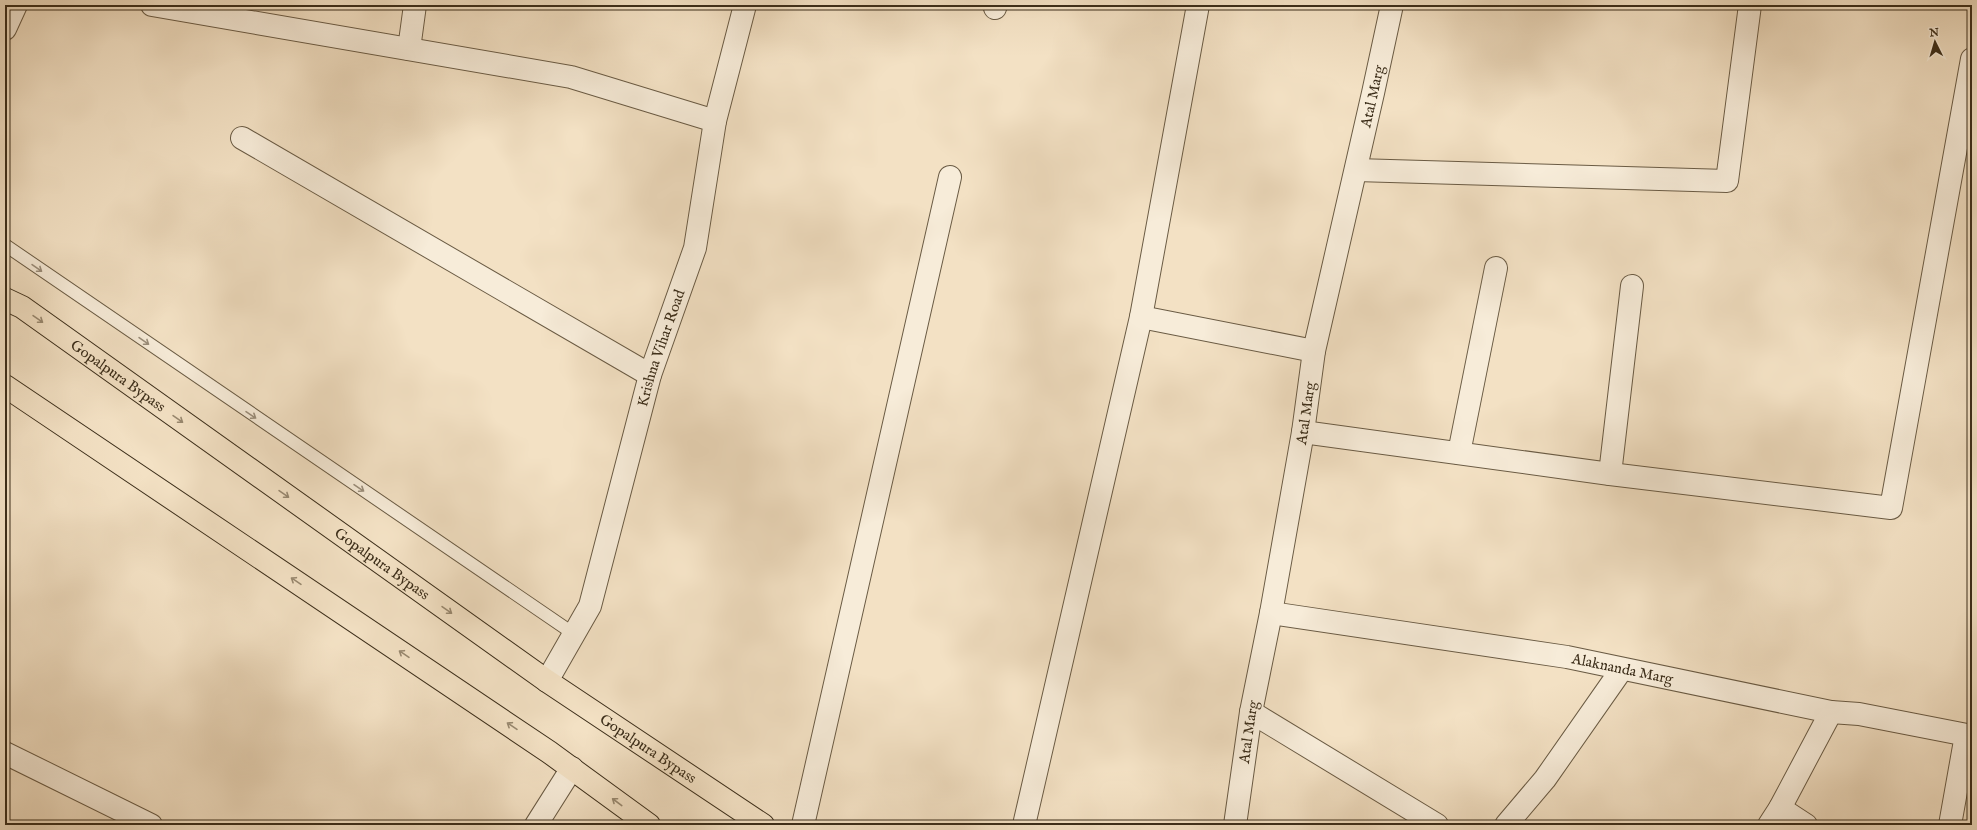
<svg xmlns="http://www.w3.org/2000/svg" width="1977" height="830" viewBox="0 0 1977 830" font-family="'IM FELL English',serif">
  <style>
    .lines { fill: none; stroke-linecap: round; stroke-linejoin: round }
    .service-casing { stroke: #6a5b44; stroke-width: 14 }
    .minor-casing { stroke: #6a5b44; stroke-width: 24 }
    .primary-casing { stroke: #3c2e1a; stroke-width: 24 }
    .service { stroke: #f7ecd9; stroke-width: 12 }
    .minor { stroke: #f7ecd9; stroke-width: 22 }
    .primary { stroke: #f3e1c4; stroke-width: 22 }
    .oneway { stroke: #9a8d7a }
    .oneway2 { stroke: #98886f }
    .labels { text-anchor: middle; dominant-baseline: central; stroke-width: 3; stroke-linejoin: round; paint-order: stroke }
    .street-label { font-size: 15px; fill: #3c2e1a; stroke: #f7ecd9 }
  </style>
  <rect width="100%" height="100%" fill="#f3e1c4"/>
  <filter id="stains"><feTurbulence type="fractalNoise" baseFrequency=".005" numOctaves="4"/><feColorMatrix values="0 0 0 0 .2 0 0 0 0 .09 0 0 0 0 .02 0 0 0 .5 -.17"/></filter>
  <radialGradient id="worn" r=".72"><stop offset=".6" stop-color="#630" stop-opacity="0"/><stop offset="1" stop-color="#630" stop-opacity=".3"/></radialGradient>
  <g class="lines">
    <defs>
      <path id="service" d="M5,245L574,634"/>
      <g id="minor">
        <path d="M152,5L571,77L715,121"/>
        <path d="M995,8L996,5"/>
        <path d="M5,29L16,5"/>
        <path d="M409,49L415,5"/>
        <path d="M242,138L650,375"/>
        <path d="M1356,170L1727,181L1750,5"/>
        <path d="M1141,317L1314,351"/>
        <path d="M1303,432L1610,474L1891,508L1972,59"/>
        <path d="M1459,453L1496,268"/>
        <path d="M1610,474L1632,286"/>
        <path id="s1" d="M1271,613L1567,657L1831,712L1859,714L1972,736"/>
        <path id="s2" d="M547,681L590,606L650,375L695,248L715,121L745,5"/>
        <path d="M1251,712L1437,825"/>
        <path d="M5,753L151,825"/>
        <path d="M1780,808L1806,825"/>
        <path d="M536,825L572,768"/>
        <path d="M803,825L950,177"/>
        <path d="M1024,825L1141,317L1198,5"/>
        <path id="s3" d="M1235,825L1251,712L1271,613L1303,432L1314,351L1373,93L1392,5"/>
        <path d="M1506,825L1545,779L1622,669"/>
        <path d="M1769,825L1780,808L1831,712"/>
        <path d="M1950,825L1966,735"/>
      </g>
      <g id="primary">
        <path id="s4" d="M5,299L22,307L547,681L763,825"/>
        <path d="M5,386L549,752L649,825"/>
      </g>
    </defs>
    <use href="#service" class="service-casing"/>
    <use href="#minor" class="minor-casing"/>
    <use href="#primary" class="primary-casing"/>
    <use href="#service" class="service"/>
    <use href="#minor" class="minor"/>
    <use href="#primary" class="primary"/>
  </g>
  <defs><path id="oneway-shaft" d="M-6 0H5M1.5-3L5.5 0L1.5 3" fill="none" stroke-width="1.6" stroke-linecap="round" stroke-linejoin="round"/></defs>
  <g class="oneway">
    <use href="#oneway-shaft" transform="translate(37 268) rotate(35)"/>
    <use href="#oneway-shaft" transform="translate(144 341) rotate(35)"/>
    <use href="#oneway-shaft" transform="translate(251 415) rotate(34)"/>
    <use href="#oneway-shaft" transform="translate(359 488) rotate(34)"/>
  </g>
  <g class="oneway2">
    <use href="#oneway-shaft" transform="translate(38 319) rotate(35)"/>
    <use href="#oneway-shaft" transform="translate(178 419) rotate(35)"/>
    <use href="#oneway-shaft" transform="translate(284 494) rotate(35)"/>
    <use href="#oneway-shaft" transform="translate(296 581) rotate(-146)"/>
    <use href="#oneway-shaft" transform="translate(447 610) rotate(35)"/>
    <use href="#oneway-shaft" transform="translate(404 654) rotate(-146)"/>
    <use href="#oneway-shaft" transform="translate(512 726) rotate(-146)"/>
    <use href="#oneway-shaft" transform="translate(617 802) rotate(-143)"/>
  </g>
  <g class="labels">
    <g class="street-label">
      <text stroke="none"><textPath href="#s3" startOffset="742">Atal Marg</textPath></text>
      <text stroke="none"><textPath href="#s2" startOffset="354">Krishna Vihar Road</textPath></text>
      <text stroke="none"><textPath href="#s4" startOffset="137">Gopalpura Bypass</textPath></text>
      <text stroke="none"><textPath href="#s3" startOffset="418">Atal Marg</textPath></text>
      <text stroke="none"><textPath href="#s4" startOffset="461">Gopalpura Bypass</textPath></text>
      <text stroke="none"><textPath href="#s1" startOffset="356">Alaknanda Marg</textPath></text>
      <text stroke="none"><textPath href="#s3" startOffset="94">Atal Marg</textPath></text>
      <text stroke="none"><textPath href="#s4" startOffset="785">Gopalpura Bypass</textPath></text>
    </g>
  </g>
  <rect width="1977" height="830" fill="none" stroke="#f3e1c4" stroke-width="20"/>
  <rect x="6" y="6" width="1965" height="818" fill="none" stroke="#3c2e1a" stroke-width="2"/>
  <rect x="10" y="10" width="1957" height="810" fill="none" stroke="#3c2e1a"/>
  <g transform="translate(1935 42) rotate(355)" stroke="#f7ecd9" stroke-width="3" paint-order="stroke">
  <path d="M0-3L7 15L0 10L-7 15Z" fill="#3c2e1a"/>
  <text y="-6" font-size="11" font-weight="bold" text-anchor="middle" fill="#3c2e1a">N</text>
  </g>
  <rect width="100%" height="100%" filter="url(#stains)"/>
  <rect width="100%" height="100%" fill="url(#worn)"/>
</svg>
